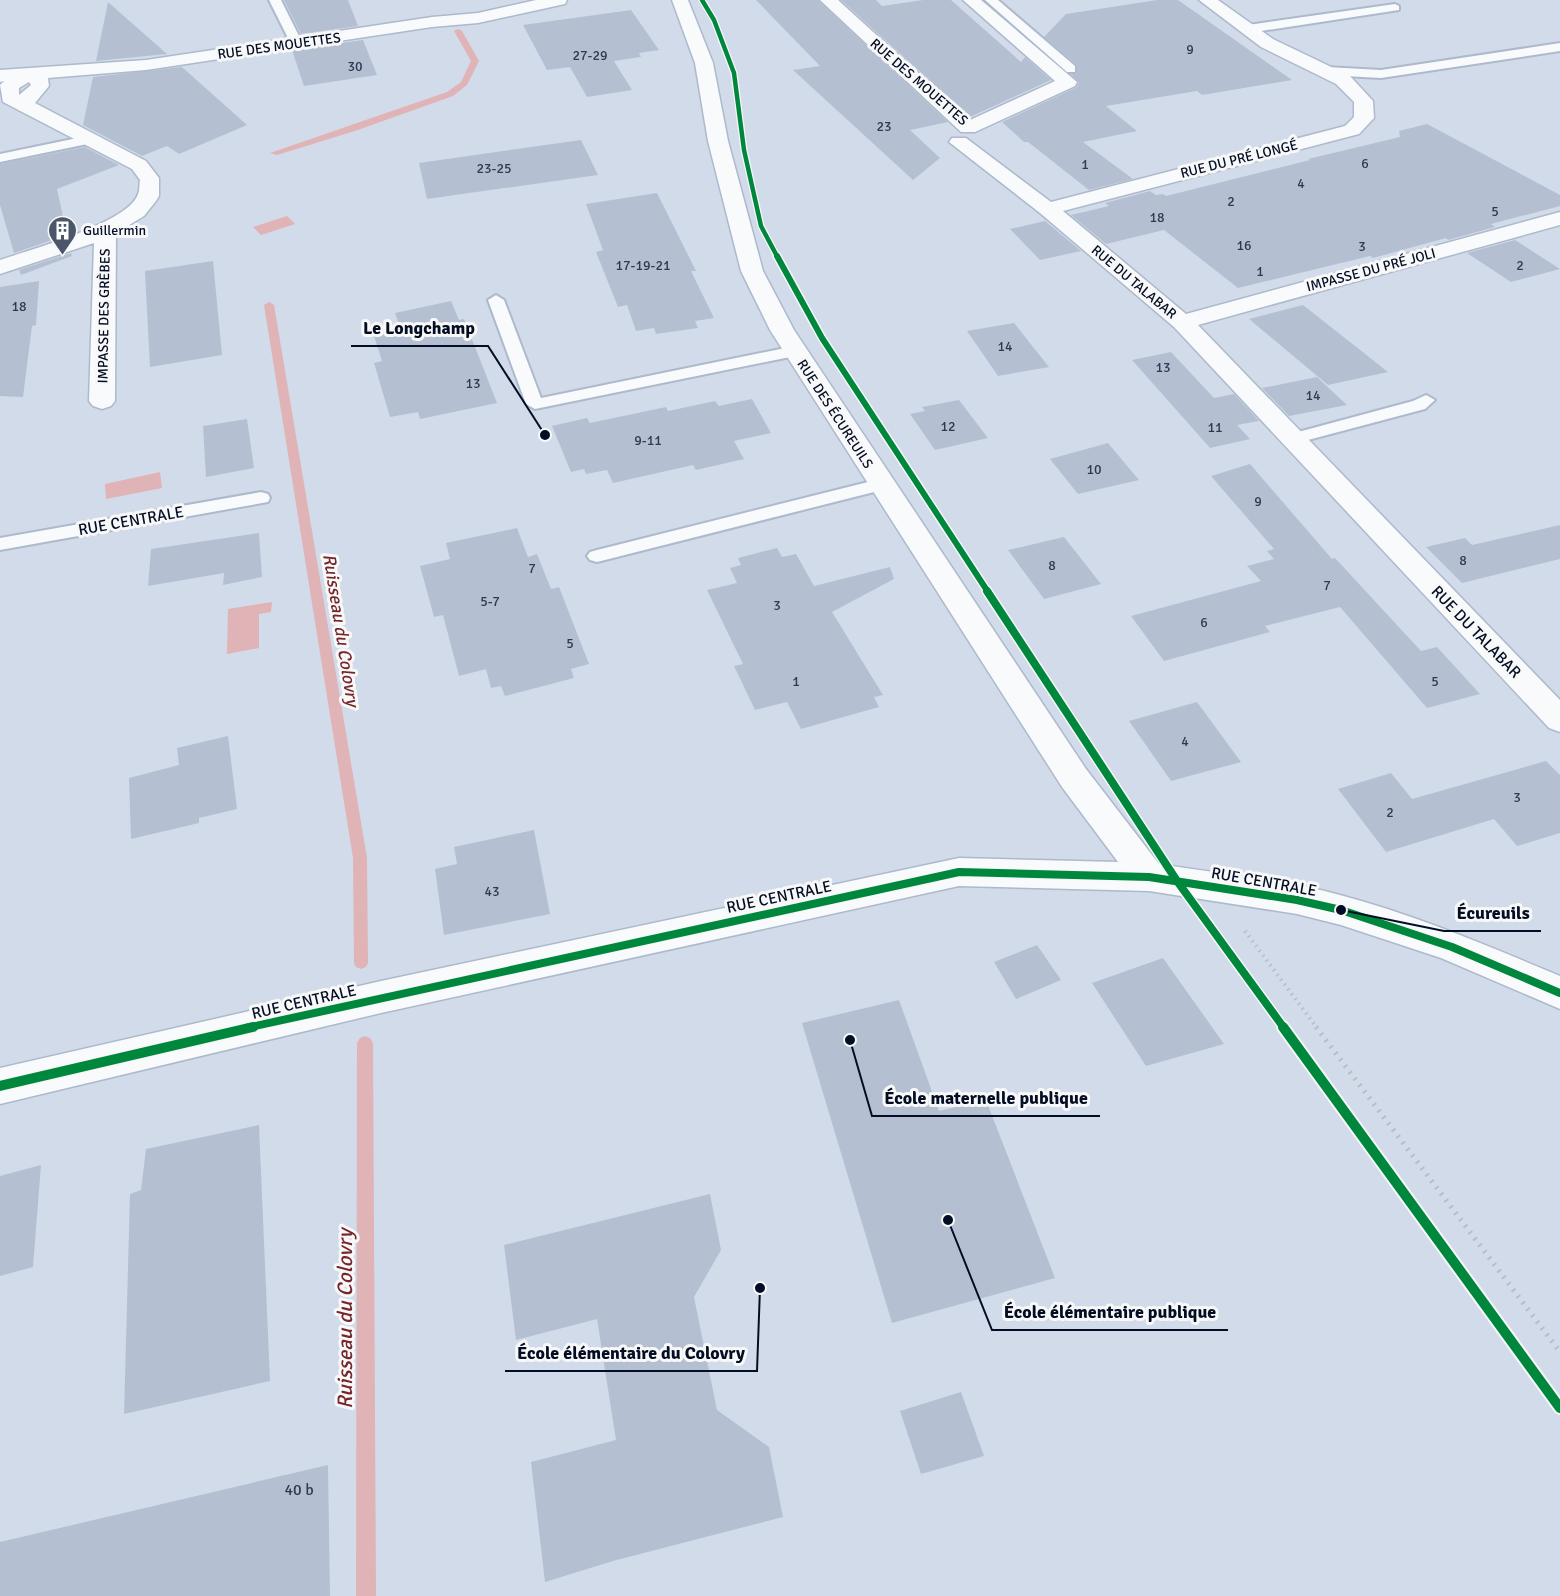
<svg xmlns="http://www.w3.org/2000/svg" width="1560" height="1596" viewBox="0 0 1560 1596" font-family="Signika,sans-serif">
  <style>
    .water { fill: #e0b3b7 }
    .lines { fill: none; stroke-linecap: round; stroke-linejoin: round }
    .stream { fill: #e0b3b7; fill-rule: evenodd }
    .building { fill: #b4c0d2 }
    .lane-casing { stroke: #adb9cc; stroke-width: 4 }
    .street-casing { stroke: #adb9cc; stroke-width: 3 }
    .path-far1 { stroke: #babec3; stroke-width: 4; stroke-dasharray: 1.5 4.5; stroke-linecap: butt }
    .path { stroke: #babec3; stroke-width: 5; stroke-dasharray: 2 6; stroke-linecap: butt }
    .lane { fill: #f8fafc; fill-rule: evenodd }
    .street { fill: #f8fafc; fill-rule: evenodd }
    .cycleway-far3-casing { stroke: #f8f8f8; stroke-width: 7 }
    .cycleway-far2-casing { stroke: #f8f8f8; stroke-width: 9 }
    .cycleway-far1-casing { stroke: #f8f8f8; stroke-width: 11 }
    .cycleway-casing { stroke: #f8f8f8; stroke-width: 14 }
    .cycleway-far3 { stroke: #00873e; stroke-width: 4.5 }
    .cycleway-far2 { stroke: #00873e; stroke-width: 6 }
    .cycleway-far1 { stroke: #00873e; stroke-width: 8 }
    .cycleway { stroke: #00873e; stroke-width: 10 }
    .labels { text-anchor: middle; dominant-baseline: central; stroke-width: 6; stroke-linejoin: round; paint-order: stroke }
    .far-street-label { font-size: 14px; fill: #030e25; stroke: #f8f8f8 }
    .number-label { font-size: 14px; fill: #2f3a50 }
    .far-poi-label { font-size: 14px; fill: #030e25; stroke: #f8f8f8; text-anchor: start }
    .street-label { font-size: 16px; fill: #030e25; stroke: #f8f8f8 }
    .near-number-label { font-size: 16px; fill: #2f3a50 }
    .water-label { font-size: 18px; font-style: italic; fill: #76262b; stroke: #f8f8f8 }
    .near-water-label { font-size: 21px; font-style: italic; fill: #76262b; stroke: #f8f8f8 }
    .leader { fill: none; stroke: #030e25; stroke-width: 2 }
    .callout-dot { fill: #030e25; stroke: #f8f8f8; stroke-width: 2 }
    .callout-label { font-size: 18px; text-anchor: middle; font-weight: bold; fill: #030e25; stroke: #f8f8f8; stroke-width: 6; stroke-linejoin: round; paint-order: stroke }
  </style>
  <rect width="100%" height="100%" fill="#d2dbe9"/>
  <path class="water" d="M287,216L295,224L261,235L253,227Z
    M160,472L162,488L106,499L105,484Z
    M272,602L271,612L259,614V648L227,654L228,609Z"/>
  <g class="lines">
    <path class="stream" d="M458,29L462,31L479,61L467,85L453,96L355,131L277,155L270,153L447,92L461,82L471,61L454,31Z
      M269,302L274,305L367,858L368,963L366,967L361,969L356,967L354,963L353,858L264,305Z
      M365,1036L370,1038L373,1043L376,1596H356L357,1043L360,1038Z"/>
  </g>
  <path class="building" d="M284,0H348L358,26L301,34Z
    M756,0H818L948,122L910,130L940,158L913,180L793,70L820,66Z
    M841,0H876L882,6L923,0H951L1021,62L1025,57L1051,80L970,117Z
    M1157,0H1178L1292,80L1202,95L1197,91L1106,106L1137,131L1083,142L1133,179L1089,190L1028,142H1024L1002,122L1077,87L1079,82L1071,74H1077L1076,64L1044,37L1066,14Z
    M108,2L167,54L96,61Z
    M631,10L659,50L639,53L641,57L614,61L632,90L587,97L570,67L547,70L523,25Z
    M363,40L377,75L304,86L292,50Z
    M182,67L247,125L179,154L167,146L142,156L83,125L93,77Z
    M1427,124L1560,195V206L1491,224L1495,227L1448,240L1446,238L1373,258L1370,256L1238,288L1164,230L1106,244L1071,215L1109,206L1105,203L1150,191L1156,195L1163,194L1166,196L1310,160L1308,159L1400,137L1399,131Z
    M581,140L598,175L427,199L419,163Z
    M85,147L119,165L57,189L67,235L14,253L0,205V164Z
    M657,193L696,271H691L714,318L695,321L698,328L656,334L654,328L636,331L627,305L618,307L596,252L603,250L586,204Z
    M1045,221L1081,251L1040,260L1010,229Z
    M1515,240L1560,269L1511,282L1467,253Z
    M71,253L72,256L21,275L19,270Z
    M213,261L222,355L150,367L145,271Z
    M39,281L36,325L32,326L23,397L0,396V287Z
    M451,301L459,320L464,319L497,403L420,419L418,412L390,417L374,363L382,361L374,336L401,330L395,313Z
    M1303,305L1388,372L1328,385L1249,319Z
    M1014,323L1049,367L998,376L967,331Z
    M1171,352L1214,398L1234,394L1259,421L1237,425L1250,439L1210,448L1132,360Z
    M1317,377L1347,405L1289,416L1262,388Z
    M752,399L771,433L734,441L744,459L696,470L693,465L613,483L607,470L586,474L584,469L571,472L552,426L587,418L590,423L666,407L668,411L715,401L719,406Z
    M959,400L988,438L935,450L910,414L925,411L922,407Z
    M247,419L254,468L206,477L203,426Z
    M1108,443L1139,480L1078,494L1050,459Z
    M1250,464L1332,559L1335,558L1421,651L1437,647L1480,694L1427,708L1340,607L1265,626L1270,632L1164,661L1131,616L1261,581L1247,566L1274,559L1267,551L1274,549L1211,476Z
    M1560,525V559L1462,583L1426,547L1465,538L1472,545Z
    M517,528L528,557L537,554L551,589L559,587L589,664L571,669L574,678L505,696L501,686L491,688L486,669L459,676L443,615L434,617L420,566L450,559L446,543Z
    M259,533L262,577L223,585L224,573L148,586L151,549Z
    M1064,537L1101,584L1044,599L1008,550Z
    M777,548L782,557L796,554L814,586L890,567L894,579L832,612L883,695L874,697L879,707L801,729L787,702L755,710L734,666L743,664L707,590L737,583L730,568L741,565L738,558Z
    M1197,702L1241,762L1171,781L1129,721Z
    M228,736L237,809L199,818V823L131,839L129,778L179,765L177,748Z
    M1546,761L1560,775V833L1517,846L1494,819L1386,852L1338,789L1391,773L1412,799Z
    M534,830L550,914L444,935L435,869L457,864L454,847Z
    M1037,945L1061,980L1016,999L994,962Z
    M1163,958L1224,1044L1146,1066L1092,983Z
    M899,1000L939,1111L986,1100L1055,1278L892,1323L802,1023Z
    M259,1125L270,1381L124,1414L130,1194L141,1190L146,1149Z
    M41,1165L33,1267L0,1276V1176Z
    M710,1194L721,1250L694,1297L717,1410L769,1447L783,1517L613,1561L545,1582L531,1462L616,1440L597,1319L516,1340L504,1245Z
    M961,1392L984,1456L921,1474L900,1411Z
    M328,1465L330,1596H0V1542Z"/>
  <g class="lines">
    <defs>
      <path id="lane" d="M269,0H281L303,44L301,47L291,44Z
        M985,0H998L1075,66V72H1067Z
        M1395,4L1399,6V10L1248,33L1242,29L1248,25Z
        M1560,43V51L1381,78L1326,75L1320,71L1326,67L1381,70Z
        M92,135L99,139L97,142L0,162V154Z
        M496,295L504,300L541,398L795,346L803,351L795,356L535,409L526,404L488,300Z
        M1426,395L1435,400L1425,409L1293,444L1284,439L1287,435L1413,401Z
        M880,479L889,485L886,489L597,562L590,560L587,556L590,552L597,550Z
        M261,492L268,494L270,498L268,502L0,550V538Z"/>
      <path id="street" d="M536,0H567L565,4L478,23L432,27L146,70L48,78L49,86L35,103L146,161L159,178V196L156,201L144,216L116,233L115,401L111,406L102,409L93,406L89,401L94,243L0,274V260C29,250 129,223 138,194C140,190 139,184 140,180L132,169L3,102L0,85L4,81L0,82V70L146,60L432,17L478,13ZM29,82L31,85L19,95V88Z
        M672,0H688L713,63L728,141L763,271L794,330L1086,769L1159,864C1219,874 1281,879 1340,895C1416,915 1488,946 1560,976V1009L1441,958L1341,925L1297,914L1149,891L959,886L381,1013L0,1104V1068L381,981L959,858L1118,862L1062,787L770,330L741,271L708,141L695,63Z
        M820,0H838L970,120L1055,81L963,0H981L1077,82L1075,86L975,132H961Z
        M1199,0H1218L1273,39L1350,76L1373,101L1374,118L1359,134L1063,211L1186,314L1560,212V225L1198,325L1560,700V732L1549,728L1174,327L1040,213L949,142L952,138H966L1051,202L1345,126L1354,117V102L1336,84L1261,47Z"/>
    </defs>
    <use href="#lane" class="lane-casing"/>
    <use href="#street" class="street-casing"/>
    <path class="path-far1" d="M1245,931L1317,1028"/>
    <path class="path" d="M1316,1027L1560,1352"/>
    <use href="#lane" class="lane"/>
    <use href="#street" class="street"/>
    <defs>
      <path id="cycleway-far3" d="M702,0L714,20L734,73L744,150L761,226L778,258"/>
      <path id="cycleway-far2" d="M777,256L822,338L988,592"/>
      <path id="cycleway-far1" d="M987,591L1177,881L1284,1028
        M246,1028L959,872L1149,877L1297,900L1341,910L1452,947L1560,993"/>
      <path id="cycleway" d="M1283,1027L1560,1408
        M0,1086L253,1027"/>
    </defs>
    <use href="#cycleway-far3" class="cycleway-far3-casing"/>
    <use href="#cycleway-far2" class="cycleway-far2-casing"/>
    <use href="#cycleway-far1" class="cycleway-far1-casing"/>
    <use href="#cycleway" class="cycleway-casing"/>
    <use href="#cycleway-far3" class="cycleway-far3"/>
    <use href="#cycleway-far2" class="cycleway-far2"/>
    <use href="#cycleway-far1" class="cycleway-far1"/>
    <use href="#cycleway" class="cycleway"/>
  </g>
  <defs>
    <symbol id="building-pin" viewBox="-11 -11 22 30"><path d="M0 17L-7.5 6A9.5 9.5 0 1 1 7.5 6Z" fill="#4b566a" stroke="#f8f8f8"/><path d="M-4-6H4V6H1V3H-1V6H-4ZM-2.5-4.3h1.7v1.8h-1.7ZM.8-4.3h1.7v1.8H.8ZM-2.5-1h1.7V.8h-1.7ZM.8-1h1.7V.8H.8Z" fill="#fff"/></symbol>
  </defs>
  <g fill-rule="evenodd">
    <use href="#building-pin" x="46" y="214" width="33" height="45"/>
  </g>
  <g class="labels">
    <g class="far-street-label">
      <text transform="translate(279 46) rotate(-8)">RUE DES MOUETTES</text>
      <text transform="translate(919 82) rotate(41)">RUE DES MOUETTES</text>
      <text transform="translate(1239 159) rotate(-14)">RUE DU PRÉ LONGÉ</text>
      <text transform="translate(1371 270) rotate(-15)">IMPASSE DU PRÉ JOLI</text>
      <text transform="translate(1134 282) rotate(40)">RUE DU TALABAR</text>
      <text transform="translate(104 316) rotate(-89)">IMPASSE DES GRÈBES</text>
      <text transform="translate(835 414) rotate(57)">RUE DES ÉCUREUILS</text>
    </g>
    <g class="number-label">
      <text x="1190" y="49">9</text>
      <text x="590" y="55">27-29</text>
      <text x="355" y="66">30</text>
      <text x="884" y="126">23</text>
      <text x="1365" y="163">6</text>
      <text x="1085" y="164">1</text>
      <text x="494" y="168">23-25</text>
      <text x="1301" y="183">4</text>
      <text x="1231" y="201">2</text>
      <text x="1495" y="211">5</text>
      <text x="1157" y="217">18</text>
      <text x="1244" y="245">16</text>
      <text x="1362" y="246">3</text>
      <text x="643" y="265">17-19-21</text>
      <text x="1520" y="265">2</text>
      <text x="1260" y="271">1</text>
      <text x="19" y="306">18</text>
      <text x="1005" y="346">14</text>
      <text x="1163" y="367">13</text>
      <text x="473" y="383">13</text>
      <text x="1313" y="395">14</text>
      <text x="948" y="426">12</text>
      <text x="1215" y="427">11</text>
      <text x="648" y="440">9-11</text>
      <text x="1094" y="469">10</text>
      <text x="1258" y="501">9</text>
      <text x="1463" y="560">8</text>
      <text x="1052" y="565">8</text>
      <text x="532" y="568">7</text>
      <text x="1327" y="585">7</text>
      <text x="490" y="601">5-7</text>
      <text x="777" y="605">3</text>
      <text x="1204" y="622">6</text>
      <text x="570" y="643">5</text>
      <text x="796" y="681">1</text>
      <text x="1435" y="681">5</text>
      <text x="1185" y="741">4</text>
      <text x="1517" y="797">3</text>
      <text x="1390" y="812">2</text>
      <text x="492" y="891">43</text>
    </g>
    <g class="far-poi-label">
      <text x="83" y="230">Guillermin</text>
    </g>
    <g class="street-label">
      <text transform="translate(131 521) rotate(-10)">RUE CENTRALE</text>
      <text transform="translate(1476 632) rotate(46)">RUE DU TALABAR</text>
      <text transform="translate(1264 882) rotate(10)">RUE CENTRALE</text>
      <text transform="translate(779 897) rotate(-12)">RUE CENTRALE</text>
      <text transform="translate(304 1002) rotate(-13)">RUE CENTRALE</text>
    </g>
    <g class="near-number-label">
      <text x="299" y="1490">40 b</text>
    </g>
    <g class="water-label">
      <text transform="translate(341 630) rotate(81)">Ruisseau du Colovry</text>
    </g>
    <g class="near-water-label">
      <text transform="translate(345 1319) rotate(-90)">Ruisseau du Colovry</text>
    </g>
  </g>
  <path class="leader" d="M545 435L488 346H351M1341 910L1444 931H1541M850 1040L872 1116H1100M948 1220L992 1330H1228M760 1288L757 1371H505"/>
  <g class="callout-dot">
    <circle cx="545" cy="435" r="6"/>
    <circle cx="1341" cy="910" r="6"/>
    <circle cx="850" cy="1040" r="6"/>
    <circle cx="948" cy="1220" r="6"/>
    <circle cx="760" cy="1288" r="6"/>
  </g>
  <g class="callout-label">
    <text x="419" y="334">Le Longchamp</text>
    <text x="1493" y="919">Écureuils</text>
    <text x="986" y="1104">École maternelle publique</text>
    <text x="1110" y="1318">École élémentaire publique</text>
    <text x="631" y="1359">École élémentaire du Colovry</text>
  </g>
</svg>
